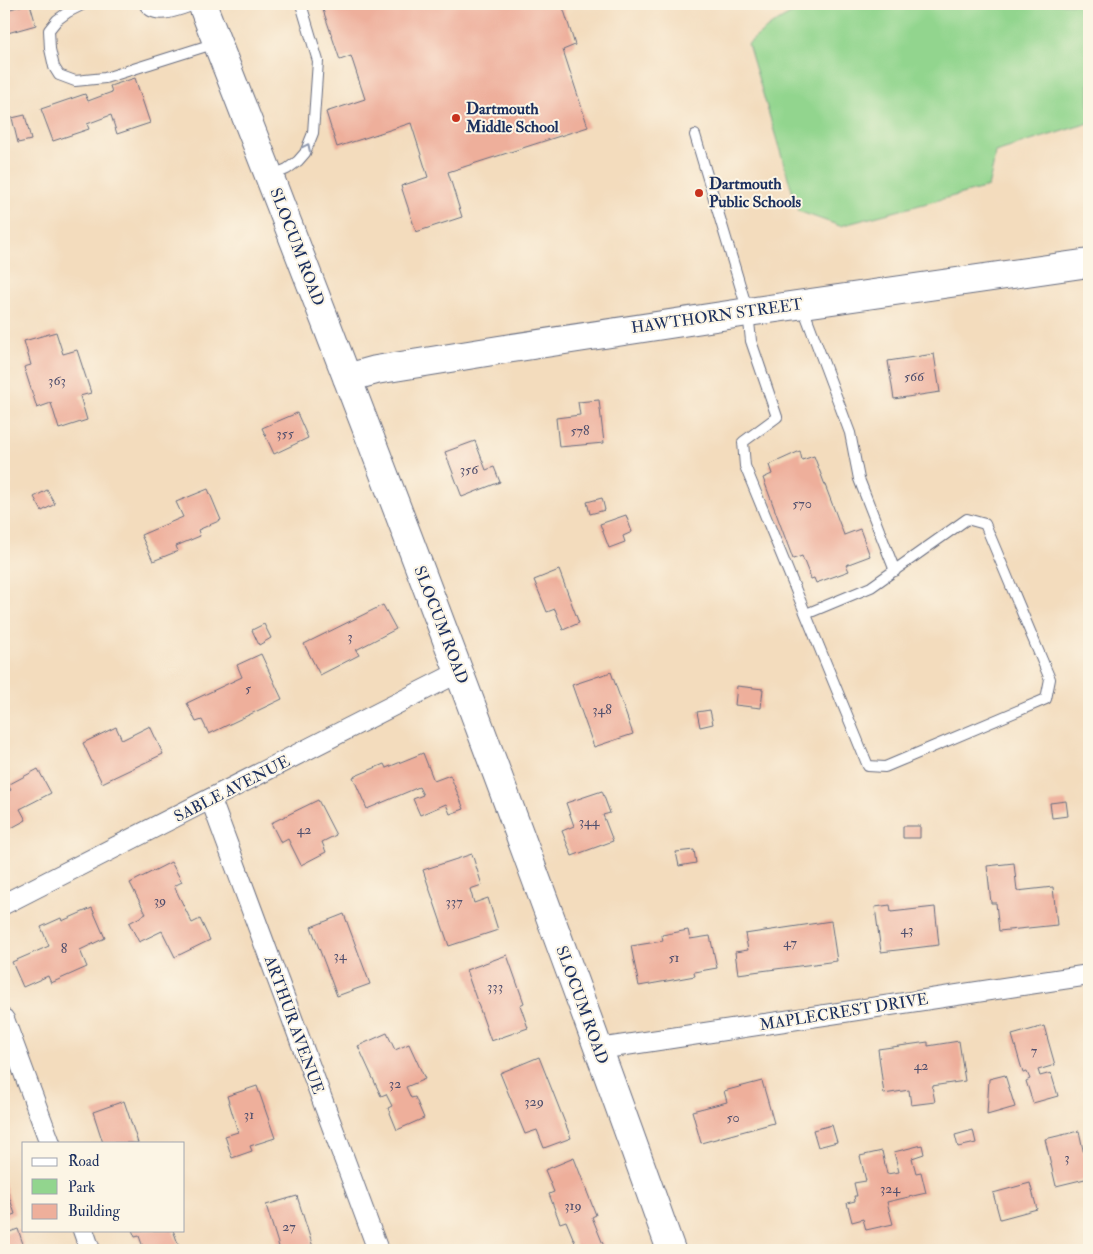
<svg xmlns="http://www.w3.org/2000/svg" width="1093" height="1254" viewBox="0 0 1093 1254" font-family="'IM FELL Double Pica',serif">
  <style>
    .green { fill: #92d58e; stroke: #568276 }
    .building { fill: #eeaf9b }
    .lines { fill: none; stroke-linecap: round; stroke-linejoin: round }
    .lane-casing { stroke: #676c7f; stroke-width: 12 }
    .street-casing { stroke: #676c7f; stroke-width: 22 }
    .secondary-casing { stroke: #676c7f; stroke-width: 30 }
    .lane { stroke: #fff; stroke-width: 10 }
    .street { stroke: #fff; stroke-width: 20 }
    .secondary { stroke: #fff; stroke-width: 28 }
    .oneway { stroke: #8d97ae }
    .poi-dot { fill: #c8321e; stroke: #fcf5e5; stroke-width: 2 }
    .labels { text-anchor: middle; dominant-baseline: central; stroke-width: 4; stroke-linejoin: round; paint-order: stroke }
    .number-label { font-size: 14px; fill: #504f6d }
    .poi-label { font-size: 16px; font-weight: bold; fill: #1b2f5e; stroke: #fcf5e5; text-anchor: start }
    .street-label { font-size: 16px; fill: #1b2f5e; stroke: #fcf5e5 }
  </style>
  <rect width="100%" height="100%" fill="#fcf5e5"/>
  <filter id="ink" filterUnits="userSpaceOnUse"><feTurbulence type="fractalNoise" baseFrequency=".02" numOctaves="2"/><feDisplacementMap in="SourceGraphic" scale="10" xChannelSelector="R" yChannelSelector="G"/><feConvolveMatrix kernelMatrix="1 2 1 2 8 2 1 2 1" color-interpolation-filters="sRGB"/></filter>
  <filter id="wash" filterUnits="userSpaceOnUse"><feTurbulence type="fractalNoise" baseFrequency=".0096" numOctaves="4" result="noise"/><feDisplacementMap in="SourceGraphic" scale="20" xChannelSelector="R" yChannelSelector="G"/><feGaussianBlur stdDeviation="1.12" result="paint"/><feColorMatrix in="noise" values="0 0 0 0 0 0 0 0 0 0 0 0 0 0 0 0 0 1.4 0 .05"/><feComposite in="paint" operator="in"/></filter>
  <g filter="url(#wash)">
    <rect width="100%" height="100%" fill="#f3dcbd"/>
    <path class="green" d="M816,4H1083L1089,24V123L995,152L993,166L988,187L840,226L798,211L748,44C769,25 789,12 816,4Z"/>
    <g id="blocks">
      <path class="building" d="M27,4H30L36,25L4,34V11Z
        M321,4H562L575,45L563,50L588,127L448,172L462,217L416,232L401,186L428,177L411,123L337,147L326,112L365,99L351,56L340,60Z
        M135,78L150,123L117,134L111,115L87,124L89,129L53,141L41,109L85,94L88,101L112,92L110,86Z
        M25,115L31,140L18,143L12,118Z
        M56,332L63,354L77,350L91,393L80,396L87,420L59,429L51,403L37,408L24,367L31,365L24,341Z
        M934,354L940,392L894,399L888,361Z
        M599,400L604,443L559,447L556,418L580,415L578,402Z
        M297,413L308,438L274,454L262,428Z
        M475,441L486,470L494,467L500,482L462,497L445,452Z
        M800,451L802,460L814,456L844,535L860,529L870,556L846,565L849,571L816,583L814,578L811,579L802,556L793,559L763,478L772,474L769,465Z
        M208,489L221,520L198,530L200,536L176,546L178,551L153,561L141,535L183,517L176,502Z
        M47,490L55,504L42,511L34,497Z
        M602,498L605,510L590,514L587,502Z
        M626,515L632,532L623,536L625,542L609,548L600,524Z
        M559,570L579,623L563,630L555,609L547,612L534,580Z
        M383,605L396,629L356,650L359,655L320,675L304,644Z
        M264,624L271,638L259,645L252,630Z
        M261,654L282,699L209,734L202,720L196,722L187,703L242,677L237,665Z
        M611,672L633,734L594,747L572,685Z
        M737,686L763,689L761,708L735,705Z
        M710,710L713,724L700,727L697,712Z
        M150,726L163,754L102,783L83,743L116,727L122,740Z
        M423,753L434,781L450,775L464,809L450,814L446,804L420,815L413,799L423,795L419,787L367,809L353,777L384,764L386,768Z
        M38,769L51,793L20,809L26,820L4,832V794L11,790L8,785Z
        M602,791L610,813L603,815L613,841L572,856L562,831L574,826L566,803Z
        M318,800L336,835L322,842L326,852L301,865L288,839L281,843L271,823Z
        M1066,801L1068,816L1052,818L1050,803Z
        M903,826H920V838H903Z
        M694,850L696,863L679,866L676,852Z
        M472,854L482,885L470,889L474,903L488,898L498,930L449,946L423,870Z
        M171,862L182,882L174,886L192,923L200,919L210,940L175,957L162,931L139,942L129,923L146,914L130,883Z
        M1014,863L1017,891L1053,887L1057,925L999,931L996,903H991L987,866Z
        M890,905L891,912L935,907L939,945L881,952L875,907Z
        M92,908L105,938L80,950L87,967L51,983L48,976L23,987L12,962L49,946L41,927L61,918L62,921Z
        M344,914L370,984L337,996L311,927Z
        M831,921L837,961L738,974L735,952L748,950L745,934Z
        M688,930L690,939L710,936L717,968L694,972L695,976L639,986L631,946L663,941L662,935Z
        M507,955L524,1003L520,1005L528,1028L491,1041L466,970Z
        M1044,1026L1055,1065L1038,1070L1040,1076L1051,1073L1058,1096L1033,1103L1026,1081L1030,1079L1027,1072L1023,1073L1012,1035Z
        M387,1033L395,1050L409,1044L425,1079L406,1087L411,1098L415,1097L424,1118L397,1130L388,1108L392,1106L386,1094L381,1096L358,1046Z
        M959,1041L965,1081L932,1086L935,1102L911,1105L909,1090L884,1094L878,1049L928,1042V1046Z
        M539,1057L571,1138L544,1148L537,1130L525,1134L500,1073Z
        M1005,1075L1015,1107L987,1115L989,1079Z
        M762,1081L774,1123L701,1143L692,1111L727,1102L724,1091Z
        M257,1086L275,1138L250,1146L252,1151L232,1158L225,1136L238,1132L227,1096Z
        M124,1101L138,1143H103L93,1112Z
        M832,1125L837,1142L818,1147L813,1130Z
        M973,1130L976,1143L958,1147L955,1135Z
        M1079,1131L1089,1178L1056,1186L1045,1139Z
        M922,1145L924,1154L912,1158L916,1173L921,1172L926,1193L887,1202L893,1224L866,1230L863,1219L852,1222L847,1203L855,1201L854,1196H857L854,1183L866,1181L860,1156L882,1151L887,1174L899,1172L894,1152Z
        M574,1158L596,1215L592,1217L605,1249L601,1250H578L566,1221L560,1223L549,1194L554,1192L545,1170Z
        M4,1182L15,1214L4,1218Z
        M1030,1183L1037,1209L1000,1219L993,1193Z
        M297,1196L313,1247L304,1250H280L266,1205Z
        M18,1229L25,1250H4V1234Z
        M132,1230H173L180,1249L144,1250L139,1236L135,1237Z"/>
    </g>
  </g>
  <g filter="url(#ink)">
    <use href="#blocks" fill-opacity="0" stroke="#676c7f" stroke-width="1"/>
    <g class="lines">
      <defs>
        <path id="lane" d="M84,4L68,12L57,20L49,30L50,49L54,67L59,75L75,81L105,78L216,43
          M144,4C154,23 182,9 197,4
          M695,135L748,312L751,341L777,417L743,442L745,466L868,766L885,767L1046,699L1050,679L985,524L967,519L871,587L806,614
          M271,176L287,169L298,161L305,153L313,133L318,61L301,4
          M802,305L850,433L859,479L895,571"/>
        <path id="street" d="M211,800L378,1250
          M4,904L459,672
          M4,1019L50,1143
          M599,1049L1089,975
          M83,1230L90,1250"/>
        <path id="secondary" d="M202,4C364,417 522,832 671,1250
          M347,378L376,370L499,350L748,312L1089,263"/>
      </defs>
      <use href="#lane" class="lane-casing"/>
      <use href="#street" class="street-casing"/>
      <use href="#secondary" class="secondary-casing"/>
      <use href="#lane" class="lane"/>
      <use href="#street" class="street"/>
      <use href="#secondary" class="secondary"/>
    </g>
    <defs><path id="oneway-chevron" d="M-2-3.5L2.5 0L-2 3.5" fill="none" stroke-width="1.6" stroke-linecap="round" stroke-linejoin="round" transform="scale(1.25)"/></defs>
    <use class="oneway" href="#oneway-chevron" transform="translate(307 147) rotate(-64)"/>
  </g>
  <g class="poi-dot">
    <circle cx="456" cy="118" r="5"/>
    <circle cx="699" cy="193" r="5"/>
  </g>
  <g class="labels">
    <g class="number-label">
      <text x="914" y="376">566</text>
      <text x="57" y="380">363</text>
      <text x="580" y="430">578</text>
      <text x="285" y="433">355</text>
      <text x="469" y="469">356</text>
      <text x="802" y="503">570</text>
      <text x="350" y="636">3</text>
      <text x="248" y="688">5</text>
      <text x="602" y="709">348</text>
      <text x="589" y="821">344</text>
      <text x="304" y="829">42</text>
      <text x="160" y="900">39</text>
      <text x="454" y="901">337</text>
      <text x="907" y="929">43</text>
      <text x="790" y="942">47</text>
      <text x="64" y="948">8</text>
      <text x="340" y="955">34</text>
      <text x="674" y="957">51</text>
      <text x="495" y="986">333</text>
      <text x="1034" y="1050">7</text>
      <text x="921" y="1065">42</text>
      <text x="395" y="1083">32</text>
      <text x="534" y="1101">329</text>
      <text x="249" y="1114">31</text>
      <text x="733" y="1117">50</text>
      <text x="1067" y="1157">3</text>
      <text x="890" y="1188">324</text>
      <text x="573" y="1205">319</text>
      <text x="289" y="1226">27</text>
    </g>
    <g class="poi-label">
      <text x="466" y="109">Dartmouth<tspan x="466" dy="18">Middle School</tspan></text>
      <text x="709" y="184">Dartmouth<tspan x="709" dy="18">Public Schools</tspan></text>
    </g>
    <g class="street-label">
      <text transform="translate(297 247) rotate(69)">SLOCUM ROAD</text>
      <text transform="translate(717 316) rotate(-8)">HAWTHORN STREET</text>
      <text transform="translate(441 625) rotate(69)">SLOCUM ROAD</text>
      <text transform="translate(232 789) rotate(-27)">SABLE AVENUE</text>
      <text transform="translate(582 1005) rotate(70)">SLOCUM ROAD</text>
      <text transform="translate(844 1012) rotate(-9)">MAPLECREST DRIVE</text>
      <text transform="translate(294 1025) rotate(70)">ARTHUR AVENUE</text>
    </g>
  </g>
  <rect width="1093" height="1254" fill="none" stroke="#fcf5e5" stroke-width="20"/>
  <rect x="22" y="1142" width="162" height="90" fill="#fcf5e5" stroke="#a2a6af"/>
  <rect x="32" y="1158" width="25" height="8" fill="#ffffff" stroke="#a2a6af"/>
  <text x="68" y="1166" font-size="15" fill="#1b2f5e">Road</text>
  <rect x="32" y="1179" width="25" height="15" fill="#92d58e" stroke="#a2a6af"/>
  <text x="68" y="1192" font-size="15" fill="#1b2f5e">Park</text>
  <rect x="32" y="1204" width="25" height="15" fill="#eeaf9b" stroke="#a2a6af"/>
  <text x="68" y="1216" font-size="15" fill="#1b2f5e">Building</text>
</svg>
